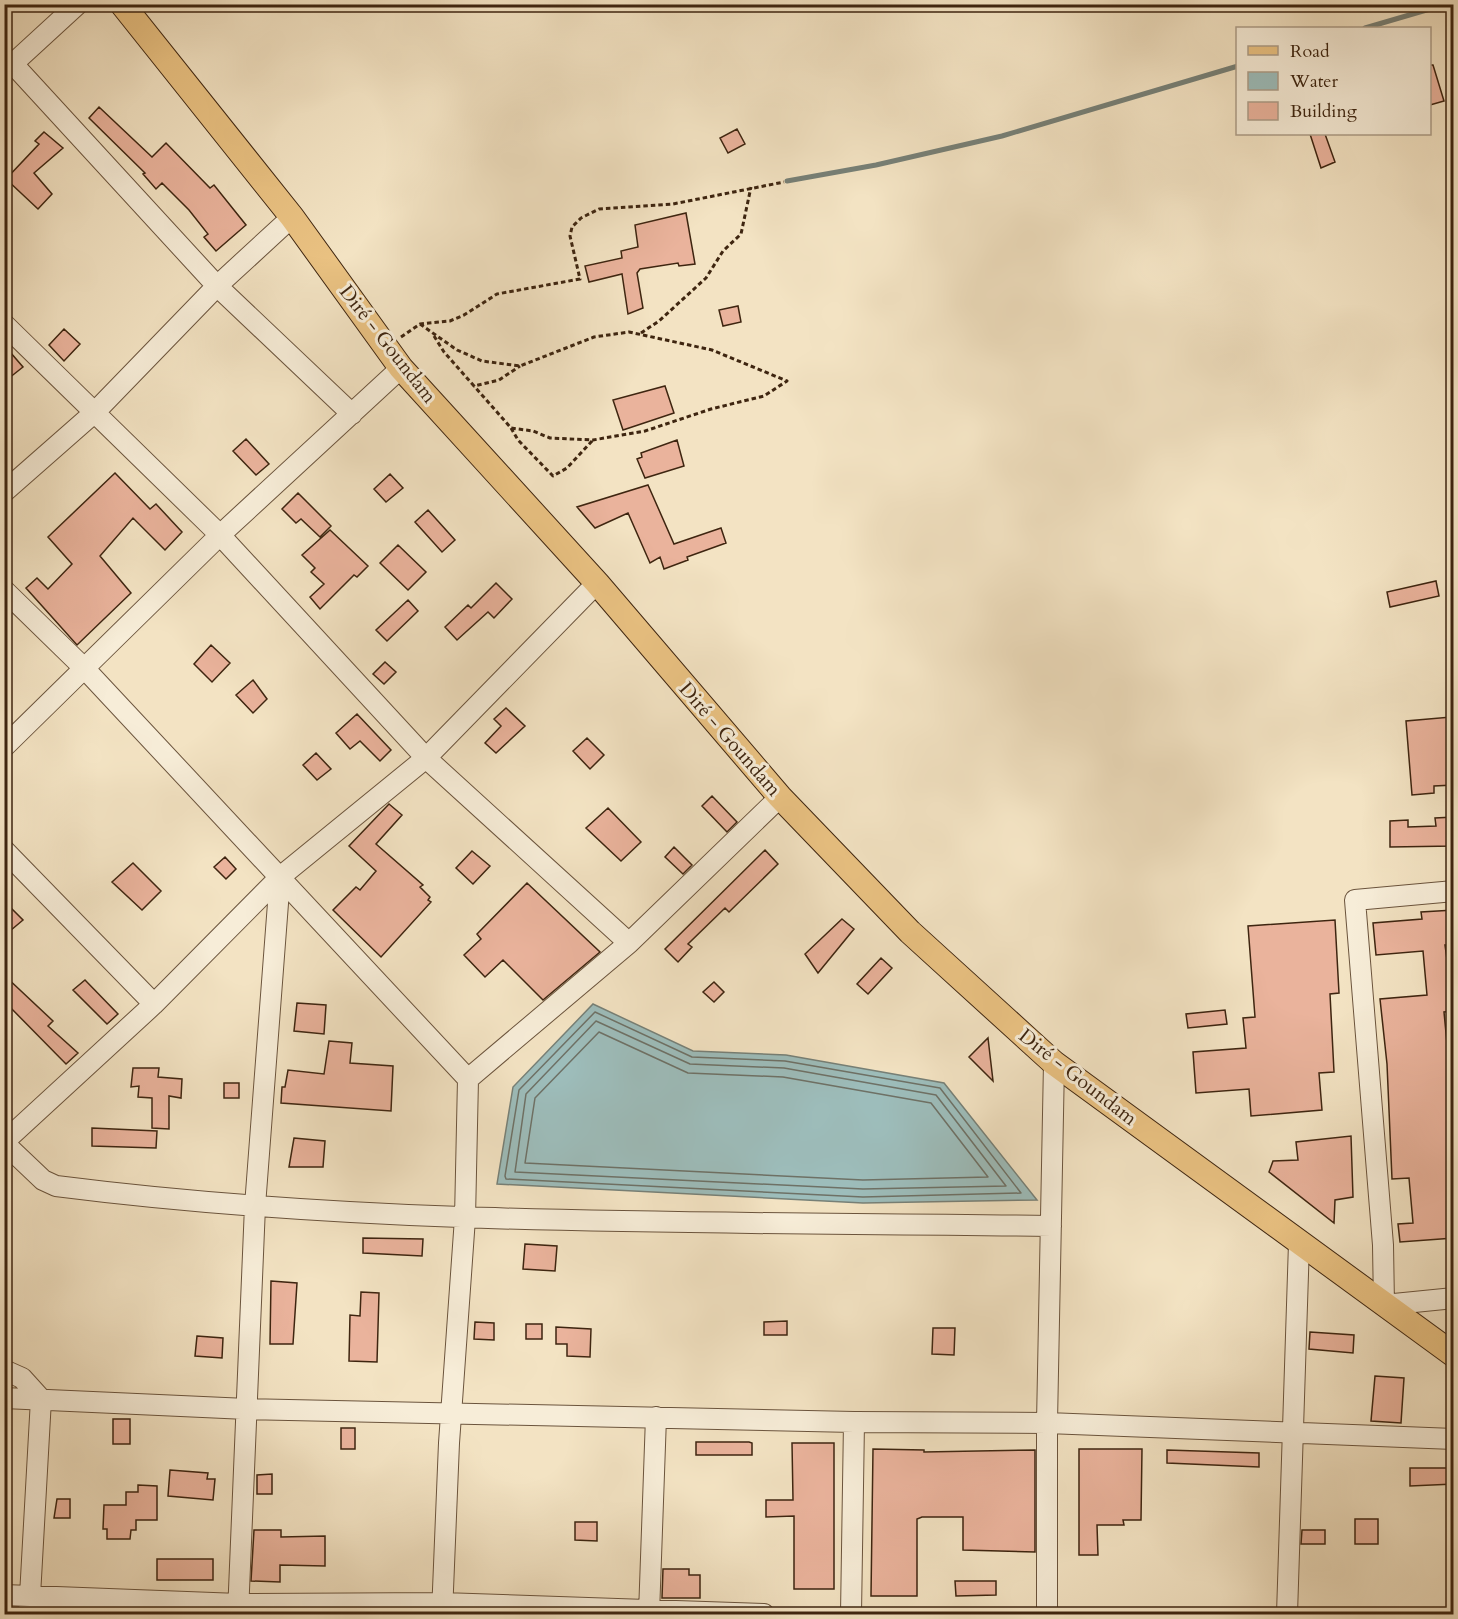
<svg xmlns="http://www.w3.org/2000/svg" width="1458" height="1619" viewBox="0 0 1458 1619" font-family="Cardo,serif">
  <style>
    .water { fill: #9dbdbb; stroke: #778077; stroke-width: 1.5 }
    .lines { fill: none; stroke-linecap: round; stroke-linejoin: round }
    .shore { stroke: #6e7166; stroke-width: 1.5 }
    .stream { stroke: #778077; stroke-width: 5 }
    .building { fill: #eab39c; stroke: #3e2510; stroke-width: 1.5 }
    .minor-casing { stroke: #6b543d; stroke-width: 22 }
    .major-casing { stroke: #3e2510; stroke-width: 26 }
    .path { stroke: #3e2510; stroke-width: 3; stroke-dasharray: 4.5 3; stroke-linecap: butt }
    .minor { stroke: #f7edd8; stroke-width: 20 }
    .major { stroke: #eac282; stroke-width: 24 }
    .labels { text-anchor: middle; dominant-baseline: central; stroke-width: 6; stroke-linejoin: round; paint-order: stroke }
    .street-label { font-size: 20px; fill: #3e2510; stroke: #f7edd8 }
  </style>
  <rect width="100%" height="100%" fill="#f3e3c3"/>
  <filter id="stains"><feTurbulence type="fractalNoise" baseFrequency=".00333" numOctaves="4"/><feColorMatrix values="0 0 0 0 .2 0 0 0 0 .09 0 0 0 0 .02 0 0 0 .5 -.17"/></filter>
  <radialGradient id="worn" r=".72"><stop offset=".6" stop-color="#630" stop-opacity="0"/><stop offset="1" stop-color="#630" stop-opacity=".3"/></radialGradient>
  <path class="water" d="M593,1004L693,1051L786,1055L944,1083L1037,1200L863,1203L497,1184L513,1087Z"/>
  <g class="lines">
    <path class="shore" d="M595,1012L692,1057L785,1061L940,1088L1021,1193L863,1197L506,1179L505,1176L519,1090Z
      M596,1021L690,1064L784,1068L936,1095L1006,1186L863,1189L515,1172L526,1094Z
      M599,1032L688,1073L783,1077L931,1103L988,1177L863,1180L525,1163L535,1098Z"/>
    <path class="stream" d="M1365,28L1447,4
      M787,181L876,165L1002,136L1238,66"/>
  </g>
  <path class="building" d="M1430,65H1433L1444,101L1430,105Z
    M99,107L152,157L166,143L210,188L214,185L246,225L216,251L204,237L208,234L189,210L162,183L156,189L143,174L145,173L89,118Z
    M737,129L745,144L728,153L720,138Z
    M44,132L63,148L34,173L52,194L38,209L6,179L39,144L35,141Z
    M1310,134H1325L1335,162L1321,168Z
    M686,213L695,264L679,266L678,263L640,269L637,273L643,308L628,314L622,274L589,282L585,266L622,258L621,251L638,247L635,225Z
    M738,306L741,322L723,326L719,310Z
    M64,329L80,344L64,361L49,345Z
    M4,345L23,367L4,382Z
    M665,386L674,413L623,430L613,400Z
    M246,439L269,464L256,475L233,451Z
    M677,440L684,466L645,478L637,459L642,457L641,453Z
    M115,473L150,509L156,504L182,532L165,550L133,518L100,556L131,593L77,645L26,588L37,578L48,589L72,564L48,537Z
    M390,474L403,488L386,502L374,489Z
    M648,485L674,544L721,528L726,543L687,557L688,560L664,569L660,557L650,563L628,513L595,528L577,507Z
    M298,493L331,526L320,537L301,519L296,523L282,509Z
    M428,510L455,540L442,552L415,522Z
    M330,530L368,566L357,577L354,575L320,609L310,597L324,584L311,572L315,568L302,555Z
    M398,545L426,572L408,590L380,563Z
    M1436,581L1439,596L1390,607L1387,592Z
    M496,583L512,599L494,618L488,612L457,640L445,627L468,605L471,608Z
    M408,600L418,611L387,641L376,630Z
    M211,645L230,663L212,682L194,664Z
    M385,662L396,672L384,684L373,674Z
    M253,680L267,699L253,713L236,695Z
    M506,708L525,726L496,753L485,743L501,726L494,719Z
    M357,714L391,750L380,761L360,741L350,749L336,733Z
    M1451,717L1454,785L1434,786V793L1412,795L1406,721Z
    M587,738L604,755L590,769L573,751Z
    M316,753L331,769L317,780L303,765Z
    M712,796L737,822L727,832L702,806Z
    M389,804L402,815L376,844L423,885L420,887L430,897L428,900L431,902L381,957L333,910L356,887L360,890L376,871L349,846Z
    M608,808L641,842L621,861L586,828Z
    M1454,817V846L1390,847V821L1408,820V827L1436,826L1435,818Z
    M674,847L692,865L683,874L665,857Z
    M765,850L778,864L729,912L725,908L688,944L692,947L678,962L665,949Z
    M472,851L490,866L473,884L456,868Z
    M225,857L236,869L226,879L214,867Z
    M133,863L161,891L142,910L112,882Z
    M527,883L600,952L543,1000L503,960L485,977L464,955L481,939L477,934Z
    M4,901L23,920L4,936Z
    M1454,910V945H1445L1454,1011L1444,1012L1450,1075H1454V1238L1400,1242L1398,1224L1413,1223L1409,1178L1392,1179L1387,1064L1380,999L1427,995L1423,951L1376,955L1373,923L1422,919L1421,912Z
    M842,919L854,929L818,973L805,954Z
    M1335,920L1339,993L1330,994L1334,1072L1319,1073L1322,1110L1251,1116L1249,1089L1196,1093L1193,1052L1246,1048L1243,1018L1255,1017L1248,926Z
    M881,958L892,968L868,994L857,984Z
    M4,975L53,1021L48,1026L78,1053L66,1064L4,1001Z
    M85,980L118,1014L107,1024L73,990Z
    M714,982L724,992L714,1002L703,992Z
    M297,1003L326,1005L324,1034L294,1031Z
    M1225,1010L1227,1024L1188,1028L1186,1014Z
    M988,1038L993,1081L969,1057Z
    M329,1041L352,1043L350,1063L393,1066L391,1111L281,1103L282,1087H285L288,1070L324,1074Z
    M133,1068H159L158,1077L182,1079L181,1098L169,1096V1129L152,1128V1098L138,1097L139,1086L131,1087Z
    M224,1083H239V1098H224Z
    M92,1128L157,1131L156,1148L92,1146Z
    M1351,1136L1353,1197L1335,1200L1334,1223L1269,1172L1273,1161L1298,1160L1296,1142Z
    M294,1138L325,1141L323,1167H289Z
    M363,1238L423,1239L422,1256L363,1253Z
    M525,1244L557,1246L555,1271L523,1269Z
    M271,1281L297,1283L293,1344H270Z
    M361,1292L379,1293L377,1362L349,1361L350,1315L360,1316Z
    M787,1321V1335H764V1322Z
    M475,1322L494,1323V1340L474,1339Z
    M526,1324H542V1339H526Z
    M556,1327L591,1329L590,1357L567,1356V1344H556Z
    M933,1328H955L954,1355L932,1354Z
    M1310,1332L1354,1335L1353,1353L1309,1349Z
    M197,1336L223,1338L222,1358L195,1356Z
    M1375,1376L1404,1378L1401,1423L1371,1421Z
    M113,1419H130V1444H113Z
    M341,1428H355V1449H341Z
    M696,1442H749L752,1443V1455H696Z
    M792,1443H834V1589H794V1516L766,1517V1500H793Z
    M873,1449L924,1450V1452L1035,1450V1552L963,1550V1517H922L917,1519V1596H871Z
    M1079,1449H1142L1141,1520H1123L1124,1525H1097L1098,1555H1079Z
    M1167,1450L1259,1453V1467L1167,1463Z
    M1410,1468H1454V1484L1410,1486Z
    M170,1470L208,1473L207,1479H215L213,1500L168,1496Z
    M272,1474V1494H257V1475Z
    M138,1485L157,1486V1520H136V1530H131L130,1539H107V1529H103L104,1505H126V1492H138Z
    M57,1499H70V1518H54Z
    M1355,1519H1378V1544H1355Z
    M575,1522H597V1541L575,1540Z
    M254,1530H281V1537L325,1536V1566L280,1565V1582L251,1581Z
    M1302,1530H1325V1544H1301Z
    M157,1559H213V1580H157Z
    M663,1569H689V1575H700V1598H662Z
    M955,1581H996V1595L956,1596Z"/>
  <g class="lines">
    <defs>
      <path id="minor" d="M13,64L217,286L352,414
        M5,71L78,4
        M4,324L220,535L426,758L629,943
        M4,492L95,412L217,286L292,217
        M4,590L85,669L468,1079L465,1218L449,1443L442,1614
        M4,747L220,535L401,368
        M4,850L154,1004
        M1454,891L1355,900L1383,1245L1384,1305L1454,1298
        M468,1079L629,943L780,797
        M4,1142L154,1004L280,877L426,758L597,583
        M4,1143L43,1180L56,1186C385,1228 719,1221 1051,1226
        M4,1370L22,1378L41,1399L29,1614
        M4,1398L247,1409L854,1422L1047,1423L1454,1439
        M4,1595L239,1604L442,1603L764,1614
        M238,1614L255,1206L280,877
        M649,1614L656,1417
        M851,1614L854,1422
        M1047,1614V1423L1054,1063
        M1287,1614L1299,1243"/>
      <path id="major" d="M122,4L292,217L401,368L597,583L780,797L910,932L1054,1063L1454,1355"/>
    </defs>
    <use href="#minor" class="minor-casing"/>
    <use href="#major" class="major-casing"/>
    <path class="path" d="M420,324L457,350L482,361L520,366L594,337L629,332L712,350L787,381L764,396L711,409L645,431L593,440L550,438L533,431L511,428L474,386
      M641,333L659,321L706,278L723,251L741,234L751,187
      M434,336L444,352L474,386L499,380L520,366
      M401,337L420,324L450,321L464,315L497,294L580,279L570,236L572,227L581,218L599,209L673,204L784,182
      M511,428L518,440L553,476L567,468L593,440"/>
    <use href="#minor" class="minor"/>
    <use href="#major" class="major"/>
  </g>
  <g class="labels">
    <g class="street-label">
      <text transform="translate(388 344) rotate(52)">Diré - Goundam</text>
      <text transform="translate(730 739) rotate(49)">Diré - Goundam</text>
      <text transform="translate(1078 1077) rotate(38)">Diré - Goundam</text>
    </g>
  </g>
  <rect width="1458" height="1619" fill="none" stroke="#f3e3c3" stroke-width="24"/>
  <rect x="6" y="6" width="1446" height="1607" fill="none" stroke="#3e2510" stroke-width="3"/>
  <rect x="12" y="12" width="1434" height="1595" fill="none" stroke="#3e2510" stroke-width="1.5"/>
  <rect x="1236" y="27" width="195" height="108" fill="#f7edd8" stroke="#ad9d88" stroke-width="1.5"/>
  <rect x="1248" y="46" width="30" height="9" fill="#eac282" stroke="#ad9d88" stroke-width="1.5"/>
  <text x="1290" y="57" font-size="18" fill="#3e2510">Road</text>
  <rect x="1248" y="72" width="30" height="18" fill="#9dbdbb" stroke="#ad9d88" stroke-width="1.5"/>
  <text x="1290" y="87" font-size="18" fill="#3e2510">Water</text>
  <rect x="1248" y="102" width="30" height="18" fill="#eab39c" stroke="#ad9d88" stroke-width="1.5"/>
  <text x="1290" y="117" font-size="18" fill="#3e2510">Building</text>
  <rect width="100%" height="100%" filter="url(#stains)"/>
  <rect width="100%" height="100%" fill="url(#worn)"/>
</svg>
